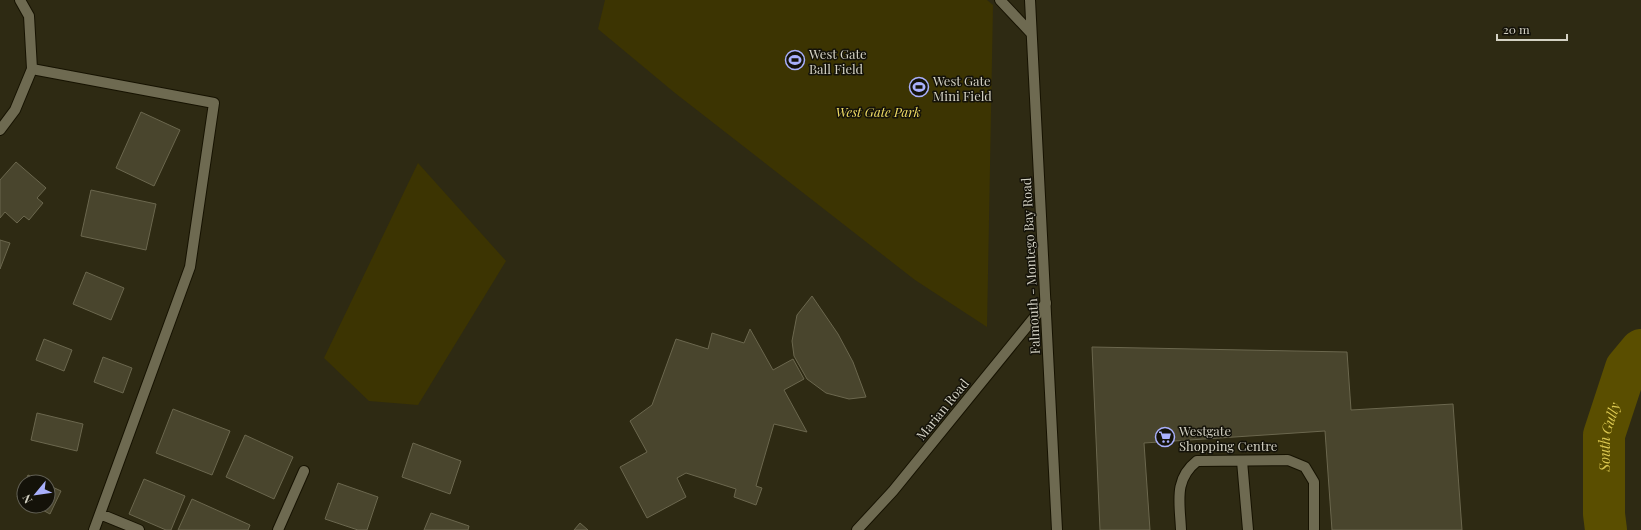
<svg xmlns="http://www.w3.org/2000/svg" width="1641" height="530" viewBox="0 0 1641 530" font-family="'Playfair Display',serif">
  <style>
    .green { fill: #3c3402 }
    .lines { fill: none; stroke-linecap: round; stroke-linejoin: round }
    .river { stroke: #5a4e00; stroke-width: 42 }
    .building { fill: #49452d; stroke: #6b674e }
    .lane-casing { stroke: #161200; stroke-width: 12 }
    .street-casing { stroke: #161200; stroke-width: 12 }
    .secondary-casing { stroke: #161200; stroke-width: 12 }
    .lane { stroke: #6e6a51; stroke-width: 10 }
    .street { stroke: #6e6a51; stroke-width: 10 }
    .secondary { stroke: #6e6a51; stroke-width: 10 }
    .labels { text-anchor: middle; dominant-baseline: central; stroke-width: 3; stroke-linejoin: round; paint-order: stroke }
    .poi-label { font-size: 13px; fill: #d4d2c4; stroke: #141209; text-anchor: start }
    .park-label { font-size: 13px; font-style: italic; fill: #f1dd65; stroke: #141209 }
    .street-label { font-size: 13px; fill: #d4d2c4; stroke: #141209 }
    .water-label { font-size: 14px; font-style: italic; fill: #ddc950; stroke: #141209 }
  </style>
  <rect width="100%" height="100%" fill="#2e2a13"/>
  <path class="green" d="M605,0H987L993,5L987,327L915,280L675,93L598,29Z
    M418,163L506,261L418,405L369,401L324,358Z"/>
  <g class="lines">
    <path class="river" id="s1" d="M1606,530L1604,514V435L1626,368L1641,350"/>
  </g>
  <path class="building" d="M141,112L180,130L154,186L116,168Z
    M16,162L46,188L37,198L43,203L29,220L24,216L17,223L5,212L0,218V180Z
    M91,190L156,204L146,250L81,236Z
    M0,240L10,243L0,269Z
    M86,272L124,288L111,320L73,304Z
    M812,296L838,334L853,362L866,397L849,399L826,393L807,379L794,356L792,341L797,315Z
    M750,329L773,370L793,359L804,379L784,390L807,432L774,424L756,486L762,488L756,505L734,497L736,489L686,473L677,478L686,497L647,518L620,467L647,452L630,421L652,405L676,339L708,349L712,333L744,343Z
    M44,339L72,350L64,371L36,360Z
    M1092,347L1347,352L1351,410L1453,404L1462,530H1332L1325,431L1144,443L1150,530H1100Z
    M103,357L132,368L123,393L94,382Z
    M173,409L230,431L212,475L156,453Z
    M37,413L83,424L77,451L31,440Z
    M245,435L293,457L274,499L226,477Z
    M413,443L461,461L450,494L402,477Z
    M28,475L43,482H25Z
    M144,479L185,496L171,530H166L129,514Z
    M338,483L378,497L367,530H358L325,519Z
    M24,484V501L17,497Z
    M48,485L61,491L50,514L35,506H48Z
    M192,499L250,525L248,530H178Z
    M431,513L469,526L468,530H424Z
    M580,523L588,530H574Z"/>
  <g class="lines">
    <defs>
      <path id="lane" d="M1242,461L1248,530
        M1181,530C1180,503 1173,480 1197,461L1288,460L1305,467L1314,482V530"/>
      <path id="street" d="M32,69L214,103L190,267L94,530
        M0,130L15,110L32,69L29,16L20,0
        M100,514L139,530
        M278,530L304,471
        M857,530L893,491L1046,303"/>
      <path id="secondary" d="M1000,0L1031,33
        M1030,0L1057,530"/>
    </defs>
    <use href="#lane" class="lane-casing"/>
    <use href="#street" class="street-casing"/>
    <use href="#secondary" class="secondary-casing"/>
    <use href="#lane" class="lane"/>
    <use href="#street" class="street"/>
    <use href="#secondary" class="secondary"/>
  </g>
  <defs>
    <symbol id="stadium-ring" viewBox="-11 -11 22 22"><circle r="9.5" fill="#141209" stroke="#a9b0fc" stroke-width="1.5"/><path d="M0-5a6.5 5 0 1 0 0 10a6.5 5 0 1 0 0-10ZM-3.5-1.8h7v3.6h-7Z" fill="#a9b0fc"/></symbol>
    <symbol id="supermarket-ring" viewBox="-11 -11 22 22"><circle r="9.5" fill="#141209" stroke="#a9b0fc" stroke-width="1.5"/><path d="M-6-5.5h2.5l.6 2H6L4.5 2H-2.5L-4.4-4H-6ZM-1.5 3.2a1.3 1.3 0 1 0 .1 0ZM3 3.2a1.3 1.3 0 1 0 .1 0Z" fill="#a9b0fc"/></symbol>
  </defs>
  <g fill-rule="evenodd">
    <use href="#stadium-ring" x="784" y="49" width="22" height="22"/>
    <use href="#stadium-ring" x="908" y="76" width="22" height="22"/>
    <use href="#supermarket-ring" x="1154" y="426" width="22" height="22"/>
  </g>
  <g class="labels">
    <g class="poi-label">
      <text x="809" y="53">West Gate<tspan x="809" dy="15">Ball Field</tspan></text>
      <text x="933" y="80">West Gate<tspan x="933" dy="15">Mini Field</tspan></text>
      <text x="1179" y="430">Westgate<tspan x="1179" dy="15">Shopping Centre</tspan></text>
    </g>
    <g class="park-label">
      <text x="878" y="111">West Gate Park</text>
    </g>
    <g class="street-label">
      <text transform="translate(1030 266) rotate(-93)">Falmouth - Montego Bay Road</text>
      <text transform="translate(942 409) rotate(-51)">Marian Road</text>
    </g>
    <g class="water-label">
      <text stroke="none"><textPath href="#s1" startOffset="94">South Gully</textPath></text>
    </g>
  </g>
  <g transform="translate(36 494) rotate(241)"><circle r="19" fill="#141209" stroke="#615f54"/>
  <path d="M0-3L7 15L0 10L-7 15Z" fill="#a9b0fc"/>
  <text y="-6" font-size="11" font-weight="bold" text-anchor="middle" fill="#d4d2c4">N</text>
  </g>
  <path d="M1497 34v6h70v-6" fill="none" stroke="#d4d2c4" stroke-width="2"/>
  <text x="1503" y="34" font-size="12" fill="#d4d2c4" stroke="#141209" stroke-width="3" paint-order="stroke">20 m</text>
</svg>
